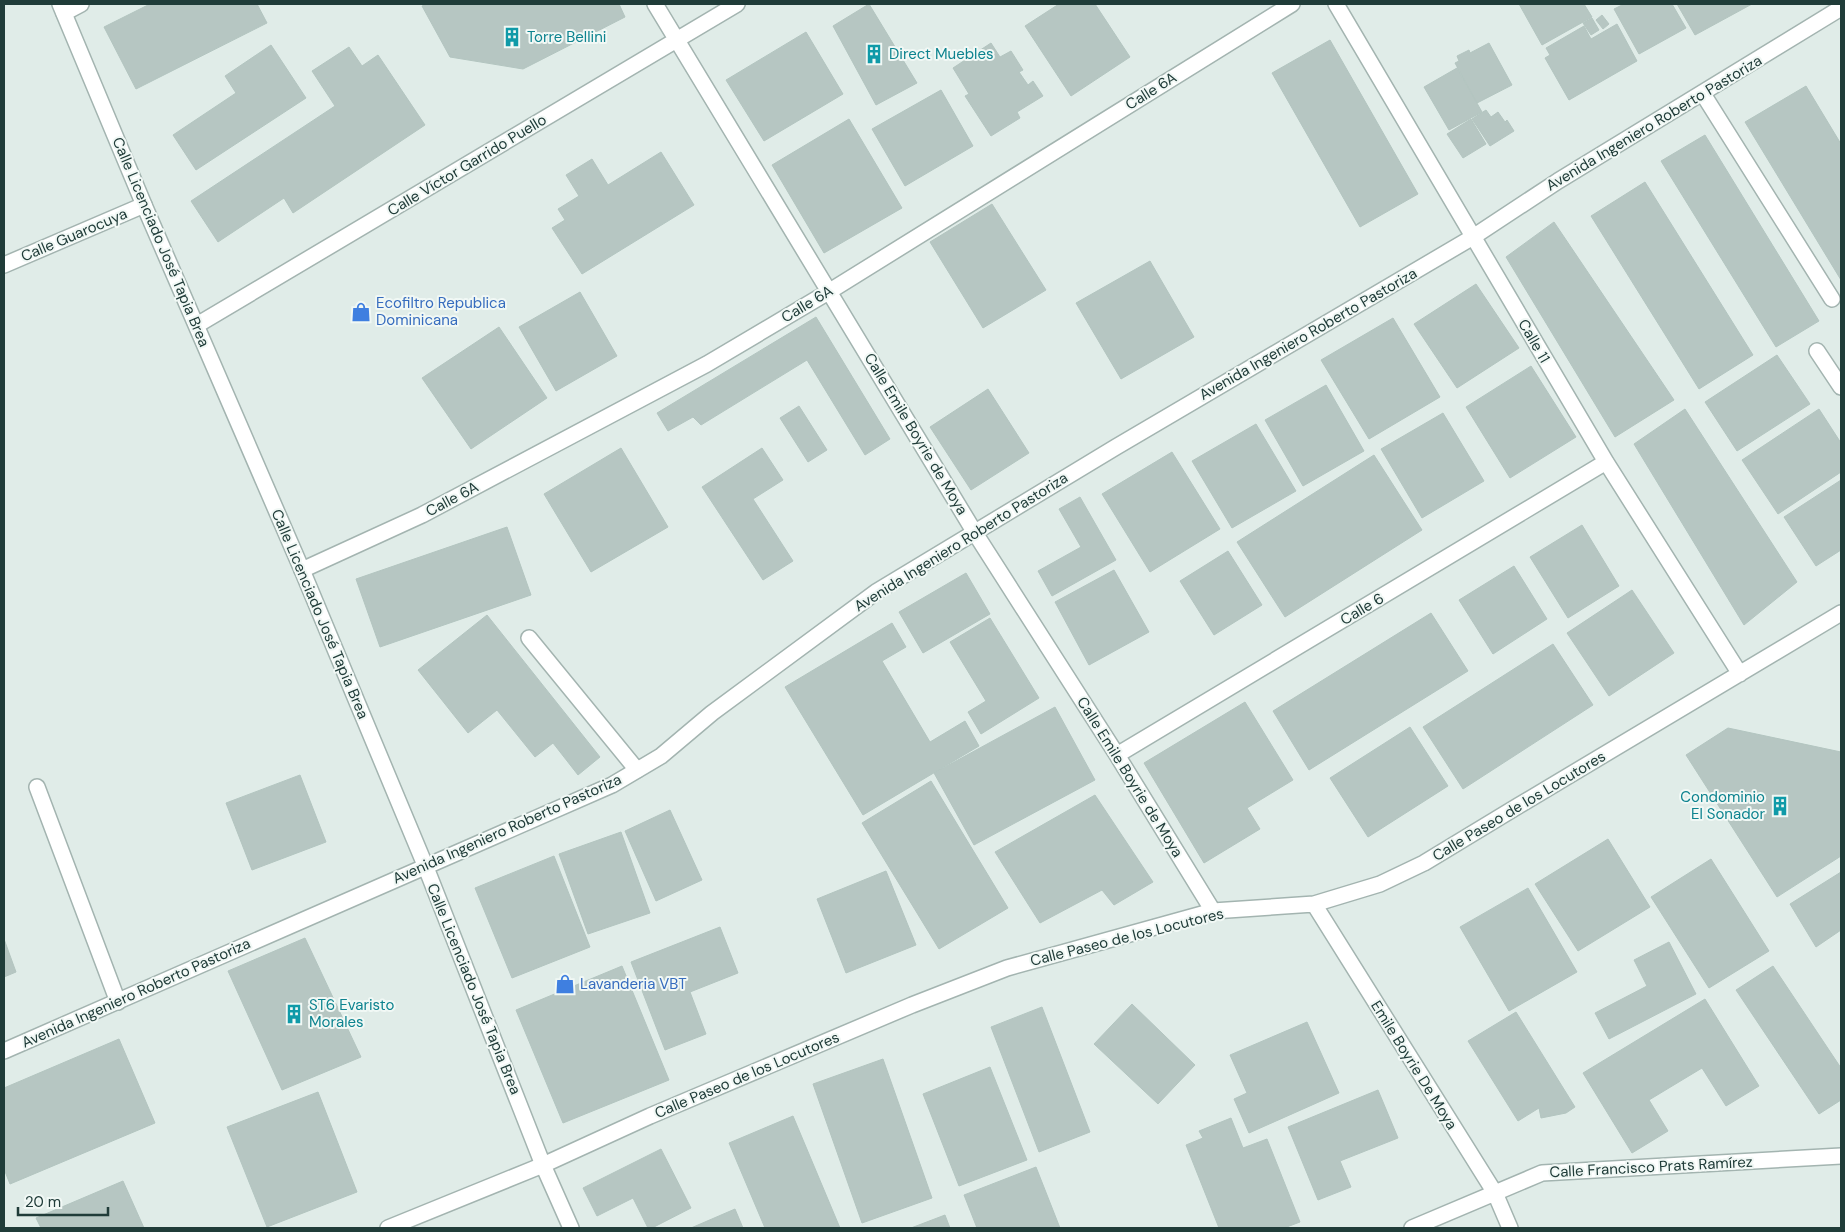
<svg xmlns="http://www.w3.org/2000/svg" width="1845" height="1232" viewBox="0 0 1845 1232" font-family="'DM Sans',sans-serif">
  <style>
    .building { fill: #b6c6c2; stroke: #b3c5c0 }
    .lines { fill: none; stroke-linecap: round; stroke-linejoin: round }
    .service-casing { stroke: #a3b4b0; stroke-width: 18 }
    .minor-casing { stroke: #a3b4b0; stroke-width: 18 }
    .tertiary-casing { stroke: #a3b4b0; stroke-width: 18 }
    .service { stroke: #fff; stroke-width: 15 }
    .minor { stroke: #fff; stroke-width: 15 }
    .tertiary { stroke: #fff; stroke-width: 15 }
    .labels { text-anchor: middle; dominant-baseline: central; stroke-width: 4; stroke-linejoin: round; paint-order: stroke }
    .culture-label { font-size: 15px; fill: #0d838f; stroke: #f1f8f5; text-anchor: start }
    .street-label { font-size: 15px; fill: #203c39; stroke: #f1f8f5 }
    .shop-label { font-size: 15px; fill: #366cbe; stroke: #f1f8f5; text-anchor: start }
  </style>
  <rect width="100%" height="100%" fill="#e0ece8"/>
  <path class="building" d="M150,4H257L267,23L136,89L104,27Z
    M427,4H619L625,17L523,69L450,57L422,6Z
    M869,4L917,83L876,105L833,26Z
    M1059,4H1095L1130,57L1071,96L1025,26Z
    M1519,4H1584L1592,17L1542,45Z
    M1624,4H1672L1686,28L1639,54L1614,9Z
    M1677,4H1752L1695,35Z
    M1602,15L1609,24L1603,29L1596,20Z
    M1592,18L1599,30L1591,35L1583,23Z
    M1617,24L1637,61L1569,100L1545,58L1550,55L1546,48L1584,26L1591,39Z
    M806,32L843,94L764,141L726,80Z
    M1330,40L1418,194L1360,227L1272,73Z
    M991,43L1000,57L1011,51L1023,70L1019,72L1028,85L1033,81L1043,96L1017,112L1020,118L991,136L965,96L969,94L953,68Z
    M1489,43L1512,85L1477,103L1455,63L1459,61L1457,56L1469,50L1470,53Z
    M271,45L306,98L196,170L173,135L236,93L225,76Z
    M349,47L362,66L378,55L425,125L293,213L284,198L218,242L191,201L335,106L312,71Z
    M1457,68L1482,112L1449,130L1424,87Z
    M1806,86L1841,144V280L1745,122Z
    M941,90L973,146L905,186L872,129Z
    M1486,110L1491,117L1498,112L1505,122L1507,120L1514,131L1490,146L1472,119Z
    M849,119L902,208L824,253L772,165Z
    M1471,119L1486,144L1463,158L1447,134Z
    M1705,135L1819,321L1776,347L1661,161Z
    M661,152L694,205L582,274L552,228L565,220L558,209L579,196L566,175L592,159L608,185Z
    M1645,182L1753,355L1699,389L1591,216Z
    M992,204L1046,290L983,328L930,242Z
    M1554,222L1674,400L1615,437L1506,257Z
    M1150,261L1194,337L1121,379L1076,303Z
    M1476,284L1519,348L1457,388L1414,324Z
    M580,292L617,356L556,391L519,327Z
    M816,317L890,439L865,455L807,360L701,425L693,417L668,431L657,413Z
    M1393,318L1440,397L1369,439L1321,360Z
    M499,327L547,398L471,449L422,378Z
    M1777,355L1810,404L1737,451L1705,402Z
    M1531,366L1576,437L1510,478L1466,407Z
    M1326,385L1364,451L1303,486L1265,420Z
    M988,389L1029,453L971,490L930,427Z
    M799,406L827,450L808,462L780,418Z
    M1685,409L1797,582L1744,625L1634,444Z
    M1819,409L1841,443V472L1778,514L1742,460Z
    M1443,413L1484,481L1422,518L1381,449Z
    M1256,424L1296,491L1232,528L1192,461Z
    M621,448L668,527L591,572L544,494Z
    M762,448L783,480L753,499L793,561L763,580L702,487Z
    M1172,452L1220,529L1150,572L1102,494Z
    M1374,455L1422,530L1285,617L1237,542Z
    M1841,480V550L1816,566L1784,517Z
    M1080,497L1116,560L1052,596L1038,571L1081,547L1059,509Z
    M1582,525L1619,586L1568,618L1530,557Z
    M507,527L531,595L380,647L356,579Z
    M1228,551L1262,605L1214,635L1180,581Z
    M1514,566L1547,619L1493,654L1459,600Z
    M1114,570L1149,632L1089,665L1055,602Z
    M966,573L990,614L923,653L899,612Z
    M1632,590L1674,653L1609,696L1567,633Z
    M1431,613L1468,671L1309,770L1273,711Z
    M487,615L600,757L578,775L553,743L535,757L497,710L468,733L418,670Z
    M990,618L1039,698L981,734L968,712L986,701L950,642Z
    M892,623L906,647L882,661L930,742L965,721L979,746L863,815L785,687Z
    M1553,644L1593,705L1463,789L1423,727Z
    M1245,702L1293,780L1247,808L1260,829L1204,863L1144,763Z
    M1055,707L1095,780L974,845L934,773Z
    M1410,727L1448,786L1368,837L1330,778Z
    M1728,728L1841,752V856L1777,897L1686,755Z
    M300,775L326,842L252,870L226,803Z
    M931,781L1008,908L939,949L862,823Z
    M1095,795L1153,882L1114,905L1102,890L1040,923L995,852Z
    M670,810L702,880L656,901L625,831Z
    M621,832L650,913L588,934L559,854Z
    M1608,839L1650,907L1578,951L1535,884Z
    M554,856L590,947L512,978L475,888Z
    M1711,859L1769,951L1709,988L1651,897Z
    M886,871L916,945L846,973L817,899Z
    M1841,872V930L1816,947L1790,904Z
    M1528,888L1577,972L1509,1011L1460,927Z
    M720,927L738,973L690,992L706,1034L665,1050L631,962Z
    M305,938L361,1057L282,1090L228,971Z
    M4,939L16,972L4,977Z
    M1669,942L1696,994L1609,1039L1595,1013L1647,986L1634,960Z
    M622,966L669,1080L563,1123L516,1010Z
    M1773,966L1841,1068V1100L1819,1114L1736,990Z
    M1705,999L1759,1086L1726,1106L1702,1068L1649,1100L1668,1131L1632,1153L1583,1073Z
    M1132,1004L1195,1065L1158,1104L1094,1044Z
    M1042,1007L1090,1132L1039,1152L991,1027Z
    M1516,1012L1575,1107L1566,1113L1541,1118L1539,1108L1518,1121L1468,1041Z
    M1307,1022L1339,1093L1249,1133L1234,1099L1247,1093L1230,1055Z
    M119,1039L155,1123L10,1184L4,1169V1088Z
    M883,1059L932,1198L862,1223L813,1084Z
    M990,1067L1027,1160L959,1186L923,1094Z
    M1378,1090L1398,1138L1340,1161L1351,1187L1318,1200L1288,1127Z
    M318,1092L357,1192L267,1227L227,1127Z
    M793,1116L840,1228H765L729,1143Z
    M1231,1118L1243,1148L1267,1139L1300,1222L1284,1228H1219L1186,1145L1203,1138L1199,1131Z
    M661,1149L691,1208L652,1228H648L633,1198L597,1216L583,1188Z
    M1036,1167L1060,1228H977L964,1195Z
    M123,1181L144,1228H41L36,1218Z
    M735,1209L743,1228H691Z
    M945,1215L950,1228H911Z"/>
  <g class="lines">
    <defs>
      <path id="service" d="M1703,94L1832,299
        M529,638L637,770
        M37,787L118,1002"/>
      <path id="minor" d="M655,4L975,533L1117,755L1213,911
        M1336,4L1606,462L1740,674
        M64,13L81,4
        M4,265L144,205
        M197,325L737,4
        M1817,351L1841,387
        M302,570L422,515L707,364L830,291L1292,4
        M1117,755L1606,462
        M1314,904L1495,1193L1510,1228
        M388,1228L543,1165L650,1116L912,1005L1007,968L1213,911L1314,904L1380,884L1424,863L1518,806L1841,613
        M1412,1228L1542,1173L1841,1156"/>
      <path id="tertiary" d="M60,4L144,205L302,570L425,865L543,1165L571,1228
        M4,1051L612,785L661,756L712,713L876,592L1116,447L1473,237L1558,181L1841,8"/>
    </defs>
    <use href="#service" class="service-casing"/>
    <use href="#minor" class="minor-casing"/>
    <use href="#tertiary" class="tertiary-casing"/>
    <use href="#service" class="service"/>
    <use href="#minor" class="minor"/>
    <use href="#tertiary" class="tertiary"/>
  </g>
  <defs>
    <symbol id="building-bare" viewBox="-9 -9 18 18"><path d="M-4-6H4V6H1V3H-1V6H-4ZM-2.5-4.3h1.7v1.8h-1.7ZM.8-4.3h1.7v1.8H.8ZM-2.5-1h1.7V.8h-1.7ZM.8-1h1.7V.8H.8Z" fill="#0f9aa8" stroke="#f1f8f5" stroke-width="2.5" paint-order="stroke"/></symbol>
    <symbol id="shop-bare" viewBox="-9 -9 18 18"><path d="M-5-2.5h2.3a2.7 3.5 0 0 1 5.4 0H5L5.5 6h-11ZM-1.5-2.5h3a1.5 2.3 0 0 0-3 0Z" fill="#3f7fe0" stroke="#f1f8f5" stroke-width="2.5" paint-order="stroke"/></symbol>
  </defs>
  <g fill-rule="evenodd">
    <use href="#building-bare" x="498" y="23" width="28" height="28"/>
    <use href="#building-bare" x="860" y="40" width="28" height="28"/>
    <use href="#shop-bare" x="347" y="298" width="28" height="28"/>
    <use href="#building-bare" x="1766" y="792" width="28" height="28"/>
    <use href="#shop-bare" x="551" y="970" width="28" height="28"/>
    <use href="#building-bare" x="280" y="1000" width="28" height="28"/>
  </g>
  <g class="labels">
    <g class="culture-label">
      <text x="527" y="37">Torre Bellini</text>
      <text x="889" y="54">Direct Muebles</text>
      <text x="1765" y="797" text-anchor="end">Condominio<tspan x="1765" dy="17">El Sonador</tspan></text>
      <text x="309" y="1005">ST6 Evaristo<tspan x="309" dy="17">Morales</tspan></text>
    </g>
    <g class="street-label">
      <text transform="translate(1151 91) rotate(-32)">Calle 6A</text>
      <text transform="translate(1654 123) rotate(-31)">Avenida Ingeniero Roberto Pastoriza</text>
      <text transform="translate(467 165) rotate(-31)">Calle Víctor Garrido Puello</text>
      <text transform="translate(74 235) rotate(-23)">Calle Guarocuya</text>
      <text transform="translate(161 242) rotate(67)">Calle Licenciado José Tapia Brea</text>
      <text transform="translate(807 304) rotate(-31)">Calle 6A</text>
      <text transform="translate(1308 334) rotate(-30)">Avenida Ingeniero Roberto Pastoriza</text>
      <text transform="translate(1534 341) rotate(60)">Calle 11</text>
      <text transform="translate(916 434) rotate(59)">Calle Emile Boyrie de Moya</text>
      <text transform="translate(452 499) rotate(-28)">Calle 6A</text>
      <text transform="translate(961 542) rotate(-32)">Avenida Ingeniero Roberto Pastoriza</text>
      <text transform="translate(1362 609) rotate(-31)">Calle 6</text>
      <text transform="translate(320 614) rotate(67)">Calle Licenciado José Tapia Brea</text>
      <text transform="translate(1130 777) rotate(58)">Calle Emile Boyrie de Moya</text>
      <text transform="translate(1519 806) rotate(-31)">Calle Paseo de los Locutores</text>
      <text transform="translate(507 829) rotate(-24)">Avenida Ingeniero Roberto Pastoriza</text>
      <text transform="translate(1127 937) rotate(-14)">Calle Paseo de los Locutores</text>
      <text transform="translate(474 989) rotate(68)">Calle Licenciado José Tapia Brea</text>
      <text transform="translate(136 993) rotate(-24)">Avenida Ingeniero Roberto Pastoriza</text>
      <text transform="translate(1414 1065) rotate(58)">Emile Boyrie De Moya</text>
      <text transform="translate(747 1075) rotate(-23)">Calle Paseo de los Locutores</text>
      <text transform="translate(1651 1167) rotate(-3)">Calle Francisco Prats Ramírez</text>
    </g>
    <g class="shop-label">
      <text x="376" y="303">Ecofiltro Republica<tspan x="376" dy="17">Dominicana</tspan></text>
      <text x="580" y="984">Lavanderia VBT</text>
    </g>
  </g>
  <rect width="1845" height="1232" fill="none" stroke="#203c39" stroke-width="10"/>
  <path d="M18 1207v8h90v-8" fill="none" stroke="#203c39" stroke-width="2.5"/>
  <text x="25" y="1207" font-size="15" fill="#203c39" stroke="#f1f8f5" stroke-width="4" paint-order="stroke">20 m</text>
</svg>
